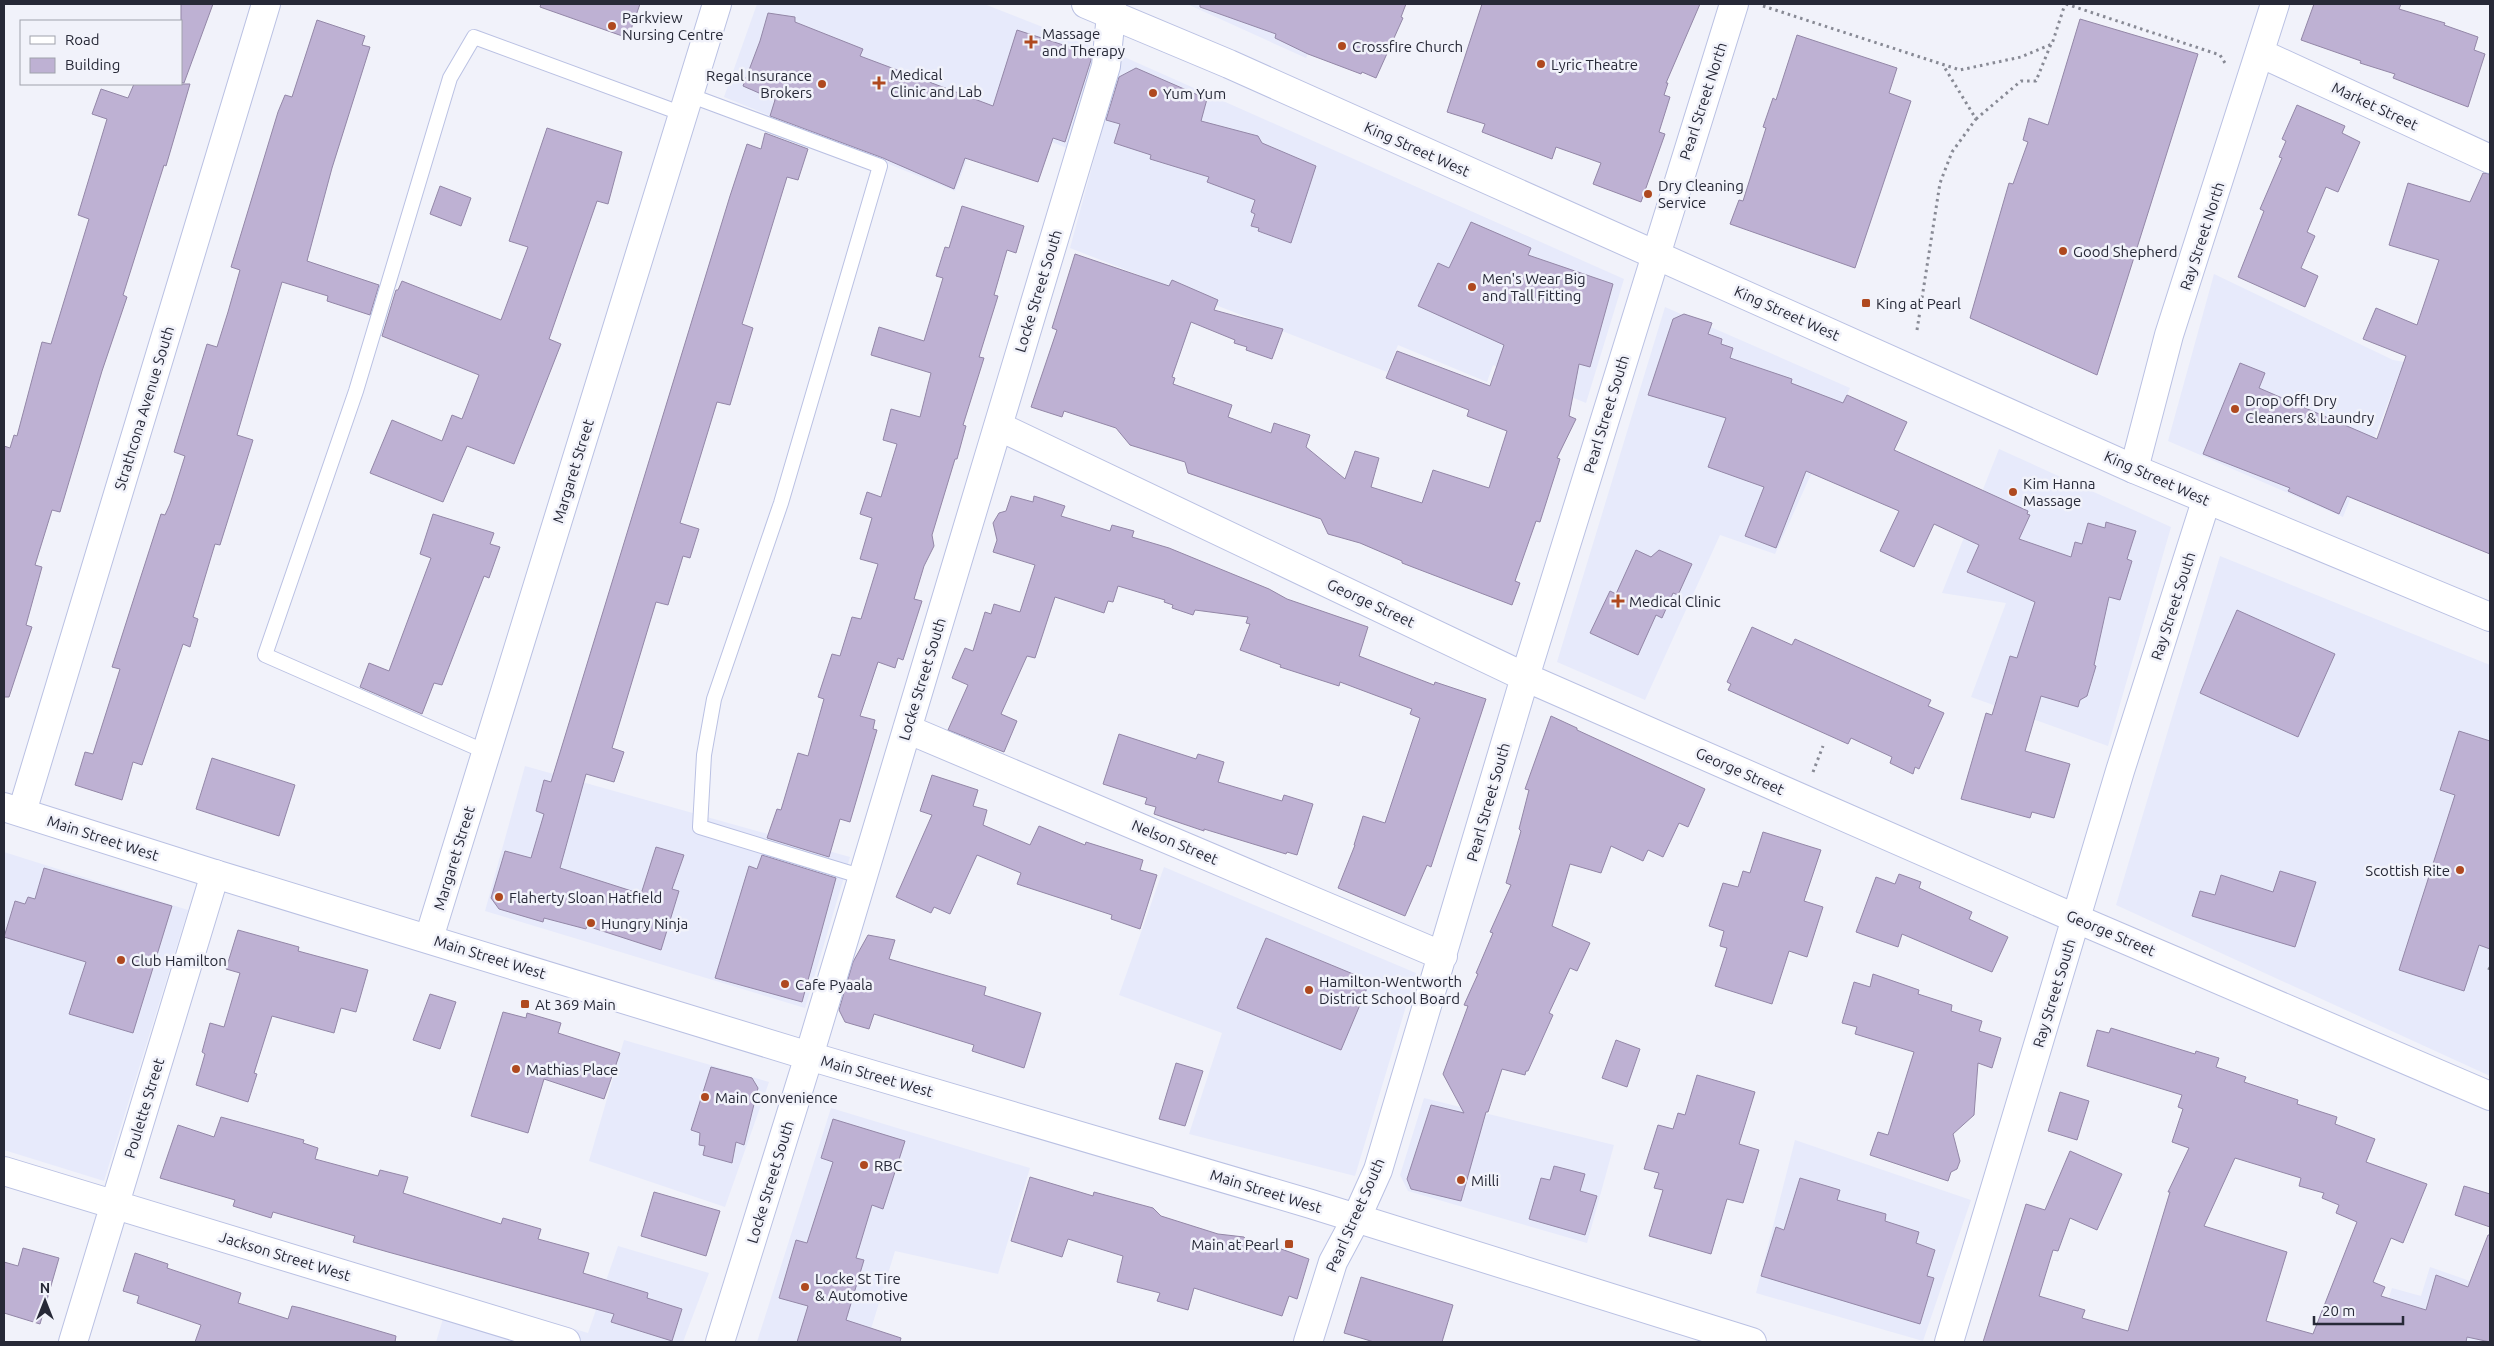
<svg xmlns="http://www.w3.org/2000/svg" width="2494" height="1346" viewBox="0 0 2494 1346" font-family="Ubuntu,sans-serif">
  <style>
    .built { fill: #e7eafb }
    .building { fill: #beb1d3; stroke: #9387a7; fill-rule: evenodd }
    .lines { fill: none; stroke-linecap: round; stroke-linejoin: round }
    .service-casing { stroke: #bac1e3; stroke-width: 16 }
    .minor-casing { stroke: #bac1e3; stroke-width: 30 }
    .tertiary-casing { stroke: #bac1e3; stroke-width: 30 }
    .primary-casing { stroke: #bac1e3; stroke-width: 30 }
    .path { stroke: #888a95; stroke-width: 3; stroke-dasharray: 2.5 4; stroke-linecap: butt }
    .service { stroke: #fff; stroke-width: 14 }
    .minor { stroke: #fff; stroke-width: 28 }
    .tertiary { stroke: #fff; stroke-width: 28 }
    .primary { stroke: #fff; stroke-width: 28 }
    .poi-dot { fill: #af491f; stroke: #f1f2fa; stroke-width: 2 }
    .labels { text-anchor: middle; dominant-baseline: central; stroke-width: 5; stroke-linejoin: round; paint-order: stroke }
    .poi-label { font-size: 15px; fill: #272937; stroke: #f1f2fa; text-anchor: start }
    .street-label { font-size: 15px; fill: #272937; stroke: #f1f2fa }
  </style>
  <rect width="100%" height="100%" fill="#f1f2fa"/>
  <path class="built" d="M757,4H984L1101,50L1067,148L984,115L955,191L724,97Z
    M1187,4H1331L1306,58Z
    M1122,56L1624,279L1586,403L1493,365L1487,382L1398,345L1387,372L1070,248Z
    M2214,274L2393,360L2404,362L2343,517L2168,441Z
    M1665,307L1850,388L1775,554L1720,535L1645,700L1557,662Z
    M1999,449L2171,527L2108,746L1971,697L2006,603L1942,593Z
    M2220,556L2490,665V1076L2116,905Z
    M525,766L850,857L805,1008L485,911Z
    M4,852L188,910L104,1181L4,1150Z
    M1164,867L1416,973L1355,1176L1189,1134L1222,1033L1119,995Z
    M624,1040L769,1082L725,1207L589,1161Z
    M1424,1098L1614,1145L1587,1243L1408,1191L1400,1175Z
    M831,1108L1030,1168L998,1274L895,1251L867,1342H757Z
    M1795,1140L1971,1200L1923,1341L1756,1293Z
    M618,1246L709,1273L683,1342H436L451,1292L588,1333Z
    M2430,1267L2490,1288V1342H2375L2392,1288L2421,1296Z"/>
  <path class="building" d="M181,4H213L184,83L181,82Z
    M541,4H640L628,38L540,7Z
    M1200,4H1406L1401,17L1403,18L1376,78L1362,72L1361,74L1308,54L1275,38L1276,34L1200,7Z
    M1482,4H1700L1666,83H1668L1664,95L1670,97L1659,132L1665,134L1641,202L1593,184L1601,163L1556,147L1552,159L1482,132L1485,124L1447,112Z
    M2314,4H2401L2399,9L2445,23L2444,25L2478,37L2474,50L2485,54L2468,107L2393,78L2395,74L2360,63L2361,61L2301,40Z
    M768,13L795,17V22L863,49L860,56L993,106L1017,30L1091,54V60L1065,142L1053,138L1038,182L965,158L954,189L883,158L770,116L775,100L743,86L760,41Z
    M2080,19L2198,54L2097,375L1970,318L2009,183L2013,184L2028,142L2023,140L2029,118L2048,125Z
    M317,20L365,36L362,45L370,47L332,168L307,261L379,285L370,315L327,301L328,296L282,282L237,435L253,440L220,545L215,544L193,617L198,619L190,647L183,644L142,765L133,762L122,800L75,785L85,752L93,754L120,669L112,667L134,598L161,514L165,515L170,504L185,456L174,452L207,344L217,347L228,312L240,270L231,267L278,112L285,95L292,97Z
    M1797,35L1897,68L1889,93L1911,101L1855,268L1730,224L1739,200L1743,201L1766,128L1763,127L1773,98L1776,100Z
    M1136,68L1207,99L1201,121L1258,136L1262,143L1316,166L1291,243L1258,231L1259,228L1251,226L1255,214L1251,212L1255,200L1207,182L1209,177L1150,159L1151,155L1114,143L1120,124L1106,120L1119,77Z
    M134,84H190L166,166L164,165L123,295L127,297L102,371L60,512L52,510L35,565L42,567L26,625L32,627L9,697H4V446L10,448L14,435L17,436L42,342L51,344L89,219L78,215L107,119L92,114L101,89L128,98Z
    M2297,105L2345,126L2342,133L2360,142L2338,192L2326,187L2307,232L2315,236L2301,268L2318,276L2305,307L2238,277L2264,211L2260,209L2282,158L2279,157L2286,141L2282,139Z
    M547,128L622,152L608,204L597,201L549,339L561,344L514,464L467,446L443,502L370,473L392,420L442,441L452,415L462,419L479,375L382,336L396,290H398L402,281L501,320L528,247L509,241Z
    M765,133L808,149L798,180L787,177L742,324L753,328L730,405L717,402L680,523L699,529L690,558L683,556L668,605L656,602L612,748L624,752L614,782L586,774L560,868L641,894L656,847L684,855L672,889L679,891L661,950L587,926L586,929L544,918L543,922L499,909L491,898L505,851L531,858L544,814L536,811L544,780L551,782L730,196L747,144L761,149Z
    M2483,173L2490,174V554L2347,496L2339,514L2288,491L2290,488L2203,454L2240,363L2265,373L2259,388L2377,439L2406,356L2363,339L2376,308L2417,325L2439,260L2389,245L2408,183L2470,202Z
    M440,186L471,198L461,226L430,214Z
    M962,206L1024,226L1016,253L1007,250L994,295L998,296L979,357L984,358L963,425L966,426L957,459H955L932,535L934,546L924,566L914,599L922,601L903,660L898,658L895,668L878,662L860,716L875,720L873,729L877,730L850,822L840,819L829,857L767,838L777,809L781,810L798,753L808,756L824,699L818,697L832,654L840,656L852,617L861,619L878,564L860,559L872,518L860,514L867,492L881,497L897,444L883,440L891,409L920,417L931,373L871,355L879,327L924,341L943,278L936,276L945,247L949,248Z
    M1471,222L1531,248L1528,255L1613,284L1590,367L1579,364L1569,416L1576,419L1557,458L1560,459L1540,522L1536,521L1515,581L1520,583L1512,605L1402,563V561L1360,543L1328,534L1321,519L1188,473L1185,462L1130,445L1116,428L1064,411L1062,417L1031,407L1057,330L1052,328L1075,254L1169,286L1172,280L1218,300L1214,310L1283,329L1272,359L1246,350L1247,347L1234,343L1235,340L1191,322L1172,377L1175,378L1173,384L1232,405L1228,417L1271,433L1274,423L1310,435L1306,447L1345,479L1355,451L1379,458L1371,487L1422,503L1433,470L1489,488L1507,431L1467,416L1469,410L1386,378L1397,351L1490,386L1504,345L1418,306L1438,263L1449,268Z
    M1684,314L1712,323L1708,334L1722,339L1721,344L1733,348L1730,358L1792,379L1791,383L1843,403L1847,395L1907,422L1894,450L2028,511L2027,514L2030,515L2019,539L2071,557L2075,542L2082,544L2088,523L2105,528L2106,522L2136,531L2127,559L2132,561L2120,600L2109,597L2094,665L2096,666L2087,696L2080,700L2078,707L2041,696L2025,751L2070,764L2054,818L2032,812L2030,818L1961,799L1986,713L1992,715L2010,656L2017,658L2035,602L1967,572L1979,545L1934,524L1914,567L1880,551L1899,511L1806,471L1776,548L1745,536L1764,487L1708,467L1726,418L1648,395L1673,319Z
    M1011,496L1033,502L1034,496L1065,506L1061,516L1110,531L1112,525L1134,531L1132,537L1169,548L1269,589L1287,599L1368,627L1359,656L1434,685L1435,682L1486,699L1431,867L1427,865L1405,916L1338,888L1355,845H1354L1363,816L1385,823L1420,718L1410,714L1412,709L1340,682L1339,686L1280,667L1281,665L1240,650L1250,624L1246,623L1248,617L1195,610L1193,615L1172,608L1173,605L1164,602L1165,600L1118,586L1113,602L1108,601L1104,613L1055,597L1035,658L1027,656L1001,714L1017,721L1004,752L948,730L968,685L952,678L965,648L973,651L985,612L991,614L994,604L1020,612L1035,565L993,552L997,540L993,523L999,513L1006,511Z
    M433,514L494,533L490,544L500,547L489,578L484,576L442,685L434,683L422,714L360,687L369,663L389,671L431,558L420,554Z
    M1636,550L1651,557L1659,550L1692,564L1678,595L1673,593L1662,618L1656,615L1638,655L1590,633L1610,591L1616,594Z
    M2237,610L2335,654L2298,737L2200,693Z
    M1752,627L1792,645L1795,639L1931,700L1928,706L1944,713L1919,769L1915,767L1913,774L1890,763L1892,757L1851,738L1848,744L1728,690L1731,684L1727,682Z
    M1551,716L1577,728V730L1705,789L1688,827L1679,823L1663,857L1648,850L1643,861L1611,846L1601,873L1570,864L1552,926L1590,943L1577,971L1570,968L1549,1013L1553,1015L1528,1071H1526L1525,1075L1502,1069L1488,1112H1486L1461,1201L1411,1189L1407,1179L1431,1105L1464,1113L1443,1074L1468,1006L1464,1005L1478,974L1476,973L1493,933L1490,932L1511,885L1506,883L1521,831L1519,829L1529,790L1525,789Z
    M2459,731L2490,741V949L2479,945L2464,991L2399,970L2455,795L2440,790Z
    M1119,734L1196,759L1198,754L1224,762L1218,782L1282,801L1284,795L1313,804L1297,855L1287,852L1286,854L1204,829V831L1154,814L1156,807L1145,804L1147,798L1103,784Z
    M212,758L295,785L279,836L196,809Z
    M932,775L978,790L973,806L987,810L983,825L1030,845L1039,826L1085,845L1086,842L1143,860L1140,870L1157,875L1140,929L1111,919L1112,915L1017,884L1021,873L977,855L950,914L934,907L931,913L896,897L932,815L920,811Z
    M1763,832L1821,850L1804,901L1823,907L1807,957L1789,951L1772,1004L1715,986L1727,948L1720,946L1724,931L1709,926L1723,883L1738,887L1743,871L1750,873Z
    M762,855L836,878L802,1002L715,978L749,866L757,869Z
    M44,868L172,906L133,1033L69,1014L86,962L4,937L15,901L25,904L28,897L35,899Z
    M2280,871L2316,882L2295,947L2192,916L2200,891L2215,895L2221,875L2273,892Z
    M1899,874L1921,882L1919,888L1972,912L1969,919L2008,937L1992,972L1902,934L1898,947L1856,932L1876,877L1895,884Z
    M238,930L299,947L298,951L368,970L356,1012L341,1008L334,1033L272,1016L254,1073L257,1074L248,1102L196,1085L205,1054L202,1052L210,1023L224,1027L240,973L226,969Z
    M868,935L895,940L889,959L986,987L984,995L1041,1013L1024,1068L972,1051L974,1045L874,1014L869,1029L845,1022L839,1010L853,962Z
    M1266,938L1370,981L1341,1050L1237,1008Z
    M1873,974L1919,990L1918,994L1952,1005L1951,1011L1982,1021L1979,1031L2001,1038L1992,1068L1978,1063L1974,1115L1953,1134L1960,1161L1957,1169L1951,1172L1948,1181L1870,1155L1878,1132L1888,1135L1914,1052L1855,1034L1857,1027L1842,1023L1854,982L1870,987Z
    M430,994L456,1002L440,1049L413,1040Z
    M503,1012L526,1018L527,1013L561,1023L558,1033L620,1053L604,1099L544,1079L528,1133L471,1116Z
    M2111,1028L2195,1054L2196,1051L2219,1058L2216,1067L2246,1077L2244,1082L2298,1100L2297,1104L2337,1117L2335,1124L2375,1139L2366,1162L2427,1184L2403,1243L2391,1238L2373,1282L2385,1287L2381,1296L2426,1310L2436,1275L2468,1287L2488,1235H2490V1342L2467,1337L2466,1342H1983L2026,1204L2045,1210L2070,1151L2122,1174L2097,1230L2070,1218L2058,1251L2053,1250L2039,1296L2085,1310L2082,1318L2128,1331L2170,1192H2168L2189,1148L2172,1142L2183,1109L2178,1107L2182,1095L2087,1066L2097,1030L2109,1033ZM2235,1158L2301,1178L2299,1186L2324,1193L2322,1198L2339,1205L2336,1213L2357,1222L2313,1334L2266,1321L2287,1252L2204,1226Z
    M1616,1040L1640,1049L1627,1087L1602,1078Z
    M1176,1063L1203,1071L1185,1126L1159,1119Z
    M711,1067L752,1078L758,1088L744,1145L736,1142L732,1163L703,1155L705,1146L699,1145L700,1133L691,1130Z
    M1697,1075L1755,1092L1739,1144L1759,1150L1743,1203L1727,1199L1711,1254L1649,1236L1663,1190L1654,1188L1659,1173L1644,1169L1658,1125L1673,1129L1678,1113L1685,1115Z
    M2060,1092L2089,1101L2077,1140L2048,1131Z
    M221,1117L304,1140L303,1143L318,1148L315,1159L378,1176L380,1170L408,1177L403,1193L501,1224L503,1218L541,1229L538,1239L589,1253L583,1273L648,1293L647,1298L682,1309L672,1341L611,1322L614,1314L388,1252L353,1242L355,1236L273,1212L271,1218L233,1206L235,1200L160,1178L178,1125L214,1137Z
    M833,1119L905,1141L883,1209L872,1205L856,1258L864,1260L846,1320L901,1338L900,1342H797L808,1306L779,1298L796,1240L807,1243L833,1162L821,1158Z
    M1554,1166L1585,1174L1580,1191L1597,1196L1585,1235L1529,1219L1541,1178L1550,1180Z
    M1030,1177L1093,1196L1094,1192L1153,1208L1161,1216L1218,1234L1244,1237L1247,1241L1266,1247L1270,1245L1309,1259L1297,1299L1289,1296L1282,1316L1194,1288L1188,1310L1157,1301L1160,1293L1117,1282L1123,1256L1068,1239L1062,1257L1011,1241Z
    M1800,1178L1840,1190L1837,1200L1886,1214L1885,1221L1919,1232L1916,1243L1935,1250L1927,1276L1934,1278L1920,1324L1761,1276L1776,1227L1784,1230Z
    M2464,1186L2490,1194V1227L2455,1215Z
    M654,1192L720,1211L706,1256L641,1236Z
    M23,1248L59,1258L40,1324L4,1313V1262L18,1266Z
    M135,1253L168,1264L167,1268L241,1293L238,1303L288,1319L292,1306L301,1308L396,1336L395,1342H195L201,1325L137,1303L139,1296L123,1291Z
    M1361,1277L1453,1305L1442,1342H1374L1344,1333Z"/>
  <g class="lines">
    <defs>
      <path id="service" d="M689,95L880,166L781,503L714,699L704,755L700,827L863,877
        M486,752L265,655L356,391L450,78L474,37L683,114"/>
      <path id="minor" d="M2260,53L2490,159
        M998,426L1525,677L2077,919L2490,1096
        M2134,469L2169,335L2275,4
        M907,729L1443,956
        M22,812L266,4
        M429,938L717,4
        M809,1056L1106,66L1112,4
        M4,1171L566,1342
        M73,1342L215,874
        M1308,1342L1333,1262L1356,1219L1378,1170L1525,677L1734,4
        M1949,1342L2120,771L2206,501"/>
      <path id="tertiary" d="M720,1342L809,1056"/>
      <path id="primary" d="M1086,4L1229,64L2134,469L2490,617
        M4,807L215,874L809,1056L1311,1204L1752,1342"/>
    </defs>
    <use href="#service" class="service-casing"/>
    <use href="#minor" class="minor-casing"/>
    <use href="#tertiary" class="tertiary-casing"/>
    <use href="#primary" class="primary-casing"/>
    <path class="path" d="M2066,4L2220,55L2225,63
      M1763,6L1960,70L2021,57L2052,44L2065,4
      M1976,119L2021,81H2036L2051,44
      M1917,330L1940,183L1952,152L1976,119L1943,65
      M1813,772L1823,746
      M2488,968L2490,969"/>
    <use href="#service" class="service"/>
    <use href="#minor" class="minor"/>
    <use href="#tertiary" class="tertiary"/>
    <use href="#primary" class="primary"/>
  </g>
  <g class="poi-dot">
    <circle cx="612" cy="26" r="5"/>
    <path d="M1028.5 34.5h5v5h5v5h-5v5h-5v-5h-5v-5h5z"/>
    <circle cx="1342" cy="46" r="5"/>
    <circle cx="1541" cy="64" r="5"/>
    <path d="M876.5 75.5h5v5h5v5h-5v5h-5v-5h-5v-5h5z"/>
    <circle cx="822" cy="84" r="5"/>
    <circle cx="1153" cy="93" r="5"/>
    <circle cx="1648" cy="194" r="5"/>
    <circle cx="2063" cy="251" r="5"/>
    <circle cx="1472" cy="287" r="5"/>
    <rect x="1861" y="298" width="10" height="10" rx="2.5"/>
    <circle cx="2235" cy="409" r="5"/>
    <circle cx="2013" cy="492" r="5"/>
    <path d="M1615.5 593.5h5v5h5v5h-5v5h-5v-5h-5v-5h5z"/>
    <circle cx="2460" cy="870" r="5"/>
    <circle cx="499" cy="897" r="5"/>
    <circle cx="591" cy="923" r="5"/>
    <circle cx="121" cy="960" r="5"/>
    <circle cx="785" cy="984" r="5"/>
    <circle cx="1309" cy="990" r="5"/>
    <rect x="520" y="999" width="10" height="10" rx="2.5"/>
    <circle cx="516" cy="1069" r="5"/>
    <circle cx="705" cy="1097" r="5"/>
    <circle cx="864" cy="1165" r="5"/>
    <circle cx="1461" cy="1180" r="5"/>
    <rect x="1284" y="1239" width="10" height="10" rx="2.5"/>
    <circle cx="805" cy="1287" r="5"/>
  </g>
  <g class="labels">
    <g class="poi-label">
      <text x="622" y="17">Parkview<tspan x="622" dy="17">Nursing Centre</tspan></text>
      <text x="1042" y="33">Massage<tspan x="1042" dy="17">and Therapy</tspan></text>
      <text x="1352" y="46">Crossfire Church</text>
      <text x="1551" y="64">Lyric Theatre</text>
      <text x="890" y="74">Medical<tspan x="890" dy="17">Clinic and Lab</tspan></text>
      <text x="812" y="75" text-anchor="end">Regal Insurance<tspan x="812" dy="17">Brokers</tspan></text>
      <text x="1163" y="93">Yum Yum</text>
      <text x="1658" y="185">Dry Cleaning<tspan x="1658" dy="17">Service</tspan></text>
      <text x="2073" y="251">Good Shepherd</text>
      <text x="1482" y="278">Men's Wear Big<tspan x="1482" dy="17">and Tall Fitting</tspan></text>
      <text x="1876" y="303">King at Pearl</text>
      <text x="2245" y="400">Drop Off! Dry<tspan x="2245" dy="17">Cleaners &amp; Laundry</tspan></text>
      <text x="2023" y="483">Kim Hanna<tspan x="2023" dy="17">Massage</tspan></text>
      <text x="1629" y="601">Medical Clinic</text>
      <text x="2450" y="870" text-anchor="end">Scottish Rite</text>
      <text x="509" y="897">Flaherty Sloan Hatfield</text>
      <text x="601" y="923">Hungry Ninja</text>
      <text x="131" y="960">Club Hamilton</text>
      <text x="1319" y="981">Hamilton-Wentworth<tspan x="1319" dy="17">District School Board</tspan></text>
      <text x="795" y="984">Cafe Pyaala</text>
      <text x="535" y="1004">At 369 Main</text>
      <text x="526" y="1069">Mathias Place</text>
      <text x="715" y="1097">Main Convenience</text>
      <text x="874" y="1165">RBC</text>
      <text x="1471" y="1180">Milli</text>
      <text x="1279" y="1244" text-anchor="end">Main at Pearl</text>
      <text x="815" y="1278">Locke St Tire<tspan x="815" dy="17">&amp; Automotive</tspan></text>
    </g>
    <g class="street-label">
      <text transform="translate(1703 101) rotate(-72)">Pearl Street North</text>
      <text transform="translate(2375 106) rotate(25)">Market Street</text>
      <text transform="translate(1417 149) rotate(24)">King Street West</text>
      <text transform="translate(2202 236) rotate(-72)">Ray Street North</text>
      <text transform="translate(1038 291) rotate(-73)">Locke Street South</text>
      <text transform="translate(1787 313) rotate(24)">King Street West</text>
      <text transform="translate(144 408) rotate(-73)">Strathcona Avenue South</text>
      <text transform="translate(1606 414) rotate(-73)">Pearl Street South</text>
      <text transform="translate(573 471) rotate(-73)">Margaret Street</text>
      <text transform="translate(2157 478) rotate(24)">King Street West</text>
      <text transform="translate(1371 603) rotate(25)">George Street</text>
      <text transform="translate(2173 606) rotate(-72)">Ray Street South</text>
      <text transform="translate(922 679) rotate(-73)">Locke Street South</text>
      <text transform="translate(1740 771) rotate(24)">George Street</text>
      <text transform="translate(1488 802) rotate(-74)">Pearl Street South</text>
      <text transform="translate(103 838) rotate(18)">Main Street West</text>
      <text transform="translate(1175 842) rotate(23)">Nelson Street</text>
      <text transform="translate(454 858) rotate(-73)">Margaret Street</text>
      <text transform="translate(2111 933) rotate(23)">George Street</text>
      <text transform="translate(490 957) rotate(17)">Main Street West</text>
      <text transform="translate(2054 993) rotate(-73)">Ray Street South</text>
      <text transform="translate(877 1076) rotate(16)">Main Street West</text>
      <text transform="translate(144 1108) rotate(-73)">Poulette Street</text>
      <text transform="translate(770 1182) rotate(-73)">Locke Street South</text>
      <text transform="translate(1266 1191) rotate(17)">Main Street West</text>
      <text transform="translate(1355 1215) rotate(-66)">Pearl Street South</text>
      <text transform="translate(285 1256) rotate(17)">Jackson Street West</text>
    </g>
  </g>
  <rect width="2494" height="1346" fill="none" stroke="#272937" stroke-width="10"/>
  <rect x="20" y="20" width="162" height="65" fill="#f1f2fa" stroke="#a0a2ac"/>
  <rect x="30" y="36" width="25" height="8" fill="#ffffff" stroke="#a0a2ac"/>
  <text x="65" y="45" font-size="15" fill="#272937">Road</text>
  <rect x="30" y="58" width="25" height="15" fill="#beb1d3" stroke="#a0a2ac"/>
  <text x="65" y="70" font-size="15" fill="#272937">Building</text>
  <g transform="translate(45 1301)" stroke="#f1f2fa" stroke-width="4" paint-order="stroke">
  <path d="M0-4L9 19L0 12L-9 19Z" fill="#272937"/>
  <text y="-8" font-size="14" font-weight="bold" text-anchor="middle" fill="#272937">N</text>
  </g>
  <path d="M2314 1316v8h89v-8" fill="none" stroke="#272937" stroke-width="2.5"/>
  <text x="2322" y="1316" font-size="15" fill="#272937" stroke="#f1f2fa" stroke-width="4" paint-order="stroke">20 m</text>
</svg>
